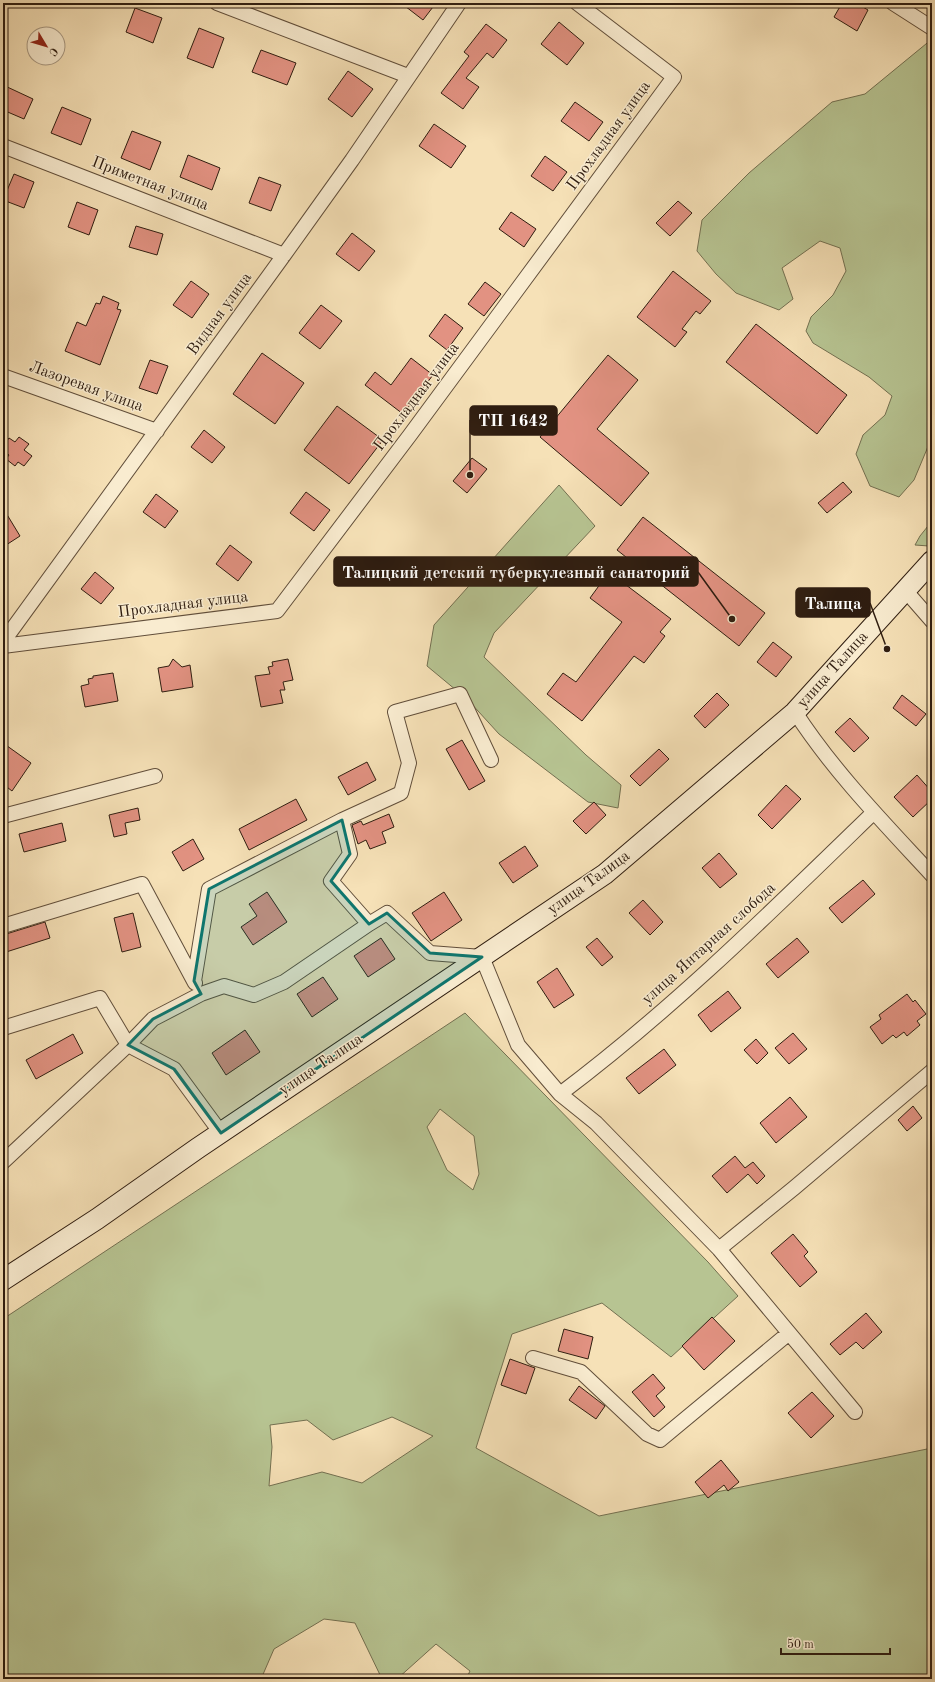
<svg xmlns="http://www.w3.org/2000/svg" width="935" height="1682" viewBox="0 0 935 1682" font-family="'Old Standard TT',serif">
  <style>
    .green { fill: #b7c492; stroke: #737051; fill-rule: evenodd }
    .building { fill: #e29282; stroke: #2f1d10 }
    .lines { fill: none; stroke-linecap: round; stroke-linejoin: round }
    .street-casing { stroke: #614e3a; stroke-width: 16 }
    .secondary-casing { stroke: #2f1d10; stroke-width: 22 }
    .street { stroke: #f9ecd0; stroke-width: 14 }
    .secondary { stroke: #f9ecd0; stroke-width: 20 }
    .marked { fill: #0f766e; fill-opacity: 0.2; stroke: #0f766e; stroke-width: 3; stroke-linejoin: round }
    .labels { text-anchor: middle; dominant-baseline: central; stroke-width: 3; stroke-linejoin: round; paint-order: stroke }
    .street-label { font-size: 16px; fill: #2f1d10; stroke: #f9ecd0 }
    .leader { fill: none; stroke: #2f1d10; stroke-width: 1.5 }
    .callout-dot { fill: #2f1d10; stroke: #f9ecd0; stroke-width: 1.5 }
    .callout { fill: #2f1d10; stroke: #2f1d10; stroke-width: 1.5 }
    .callout-label { font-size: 17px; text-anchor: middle; font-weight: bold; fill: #fff }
  </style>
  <rect width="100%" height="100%" fill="#f6e1b7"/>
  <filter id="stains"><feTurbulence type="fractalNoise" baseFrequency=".005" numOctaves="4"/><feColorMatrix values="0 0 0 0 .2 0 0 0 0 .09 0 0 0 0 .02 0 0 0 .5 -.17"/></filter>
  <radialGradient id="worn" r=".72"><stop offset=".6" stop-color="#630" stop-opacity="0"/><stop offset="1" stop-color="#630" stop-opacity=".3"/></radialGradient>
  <path class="green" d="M932,39V437L914,480L899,497L870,486L856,454L863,435L885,415L892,396L869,377L813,343L806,331L811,317L833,295L846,271L840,248L820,241L782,268L793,299L779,310L736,293L716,274L697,251L702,220L749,173L832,102L865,94Z
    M559,485L595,526L494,633L484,657L586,755L621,785L618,808L588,802L499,734L468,700L427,666L434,625Z
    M932,521V542L929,546L915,545L920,536Z
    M465,1013L708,1262L738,1296L671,1357L602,1303L512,1334L476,1448L599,1516L932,1448V1679H466L470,1671L436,1644L397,1679H382L355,1623L324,1619L274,1649L261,1679H3V1319ZM440,1109L474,1136L479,1174L473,1190L447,1170L427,1127ZM392,1417L433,1436L362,1483L322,1472L269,1486L272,1447L270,1425L307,1420L333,1440Z"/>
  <path class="building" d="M401,3H436L423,20Z
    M842,3H856L868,10L857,31L834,17Z
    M135,8L162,18L153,43L126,32Z
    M559,22L584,43L567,65L541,44Z
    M486,24L507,40L493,58L487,53L466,78L479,87L463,109L441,93L469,56L464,52Z
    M199,28L224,38L213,68L187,58Z
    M261,50L296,63L287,85L252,72Z
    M348,71L373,89L352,117L328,99Z
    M3,85L33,99L24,119L3,110Z
    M575,102L603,122L589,141L561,121Z
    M62,107L91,119L81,145L51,133Z
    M434,124L466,146L451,168L419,146Z
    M132,131L161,142L150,170L121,158Z
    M188,155L220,168L212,190L180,177Z
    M545,156L567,172L553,191L531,176Z
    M14,174L34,182L24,208L3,200Z
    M259,177L281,185L271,211L249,203Z
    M678,201L692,213L670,236L656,223Z
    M77,202L98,210L89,235L68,227Z
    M511,212L536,229L524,247L499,229Z
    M136,226L163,234L157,255L129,247Z
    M352,233L375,251L359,271L336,254Z
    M673,271L711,301L700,314L696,311L682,329L687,332L675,347L637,317Z
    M191,281L209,294L192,318L173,305Z
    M485,282L501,294L484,316L468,304Z
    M103,296L119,303L117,309L121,310L100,365L65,351L77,322L86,326L96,303L100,304Z
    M321,305L342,321L320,349L299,333Z
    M445,314L463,328L447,350L429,336Z
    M756,324L847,395L817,434L726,362Z
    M262,353L304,383L275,424L233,394Z
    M608,355L638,380L597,429L649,473L621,506L540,437Z
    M411,358L433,375L403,414L365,385L375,372L391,385Z
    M150,360L168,366L157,394L139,388Z
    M337,406L383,440L349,484L304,450Z
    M204,430L225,447L212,463L191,447Z
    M19,437L29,444L24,450L32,456L24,466L18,462L15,466L6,459L9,455L3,450V446L9,438L15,442Z
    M472,458L487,469L467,493L453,481Z
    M843,482L852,492L827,513L818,503Z
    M306,492L330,510L314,531L290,513Z
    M156,494L178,511L165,528L143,512Z
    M3,508L20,536L3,547Z
    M643,517L765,613L739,646L617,550Z
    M230,545L252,562L238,581L216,564Z
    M95,572L114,588L101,604L81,589Z
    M609,572L671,619L660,632L665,636L644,663L634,656L582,721L547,694L563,673L576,682L622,622L590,598Z
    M773,642L792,657L776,677L757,662Z
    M173,659L182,667L190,665L193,687L162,692L158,668L169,666Z
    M288,659L293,680L283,682L285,690H280L283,703L261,707L255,676L270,674L268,667L273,666L272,662Z
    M113,673L118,701L85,707L81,686L89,684L88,679L93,678V676Z
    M717,693L729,705L705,728L694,716Z
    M902,695L926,714L916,726L893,708Z
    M850,718L869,738L854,752L835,732Z
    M462,740L485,781L469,790L446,749Z
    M3,743L31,763L12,791L3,784Z
    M659,749L669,759L640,786L630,776Z
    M367,762L376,780L348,795L338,777Z
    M917,775L932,792V799L913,817L894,797Z
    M786,785L801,799L772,829L758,815Z
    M296,799L307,820L249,850L239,829Z
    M594,802L606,815L586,834L573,821Z
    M138,808L140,820L125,823L127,834L114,837L109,815Z
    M389,814L394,827L382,832L386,843L370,849L366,840L358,844L352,825L361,821L363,825Z
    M62,823L66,841L24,852L19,834Z
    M193,839L204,859L183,871L172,852Z
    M525,846L538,866L513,883L499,863Z
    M719,853L737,874L720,888L702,868Z
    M863,880L875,894L842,923L829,908Z
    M267,892L287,922L253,945L241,927L257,916L249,904Z
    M444,892L462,920L431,941L412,913Z
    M643,900L663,922L650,935L629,913Z
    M133,913L141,947L122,952L114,918Z
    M45,922L50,938L3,953V935Z
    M381,938L395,959L368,977L354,956Z
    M597,938L613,957L602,966L586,947Z
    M797,938L809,952L778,978L766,964Z
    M557,968L574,995L554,1008L537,982Z
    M323,977L338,999L312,1017L297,994Z
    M728,991L741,1008L711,1032L698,1015Z
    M907,994L913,1002L915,1000L926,1014L917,1021L920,1025L907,1036L904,1032L896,1038L893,1035L882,1044L870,1027L881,1019L879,1015Z
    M245,1030L260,1052L226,1075L212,1053Z
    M793,1033L807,1049L789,1064L775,1048Z
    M73,1034L83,1053L36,1079L26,1060Z
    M756,1039L768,1053L757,1064L744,1050Z
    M664,1049L676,1065L639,1094L626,1078Z
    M790,1097L807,1117L776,1143L760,1123Z
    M913,1106L922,1118L907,1131L898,1120Z
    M735,1156L745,1168L753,1162L765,1176L757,1184L748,1174L727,1193L712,1176Z
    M793,1234L808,1252L804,1256L817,1272L800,1287L771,1253Z
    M866,1313L882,1332L863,1349L856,1342L840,1355L830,1344Z
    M712,1317L735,1341L704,1370L682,1346Z
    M564,1329L593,1337L588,1359L558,1351Z
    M510,1359L535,1368L526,1394L501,1385Z
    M653,1374L665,1388L656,1396L665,1407L654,1417L632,1392Z
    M579,1386L605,1406L596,1419L569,1400Z
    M812,1392L834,1416L811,1438L788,1413Z
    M721,1460L739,1482L728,1491L724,1485L708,1498L695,1482Z"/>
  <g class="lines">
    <defs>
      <path id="street" d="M217,3L408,76
        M893,3L932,28
        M3,146L284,255
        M3,376L157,431
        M905,590L932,621
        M3,642L284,255L352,160L459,3
        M3,646L277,611L410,435L674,77L577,3
        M795,712C834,772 884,823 932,875
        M3,816L155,776
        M342,820L401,793L409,763L395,712L460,694L491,760
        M3,926L142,884L195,983
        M194,981L209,889L342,820L350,854L331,881L369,924L387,913L430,953L482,957L518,1045L560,1094L596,1123L719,1249L855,1412
        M3,1028L100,998L128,1045L3,1162
        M560,1094C672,1010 774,909 874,812
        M221,1133L174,1069L128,1045L153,1019L201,994L224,986L254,995L284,982L369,924
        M719,1249L794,1188L932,1071
        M533,1358L581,1372L647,1434L660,1440L789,1333"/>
      <path id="secondary" d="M3,1280L97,1219L198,1148L605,874L795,712L932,561"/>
    </defs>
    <use href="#street" class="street-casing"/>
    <use href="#secondary" class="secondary-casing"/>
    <use href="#street" class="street"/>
    <use href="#secondary" class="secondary"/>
  </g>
  <path class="marked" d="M342,820L350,854L331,881L369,924L387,913L430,953L482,957L221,1133L174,1069L128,1045L153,1019L201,994L194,981L209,889Z"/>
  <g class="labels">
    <g class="street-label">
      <text transform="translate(609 136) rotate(-54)">Прохладная улица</text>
      <text transform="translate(150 184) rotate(21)">Приметная улица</text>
      <text transform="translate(220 314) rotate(-54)">Видная улица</text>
      <text transform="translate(86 387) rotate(20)">Лазоревая улица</text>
      <text transform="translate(417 397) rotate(-53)">Прохладная улица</text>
      <text transform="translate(183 605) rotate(-7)">Прохладная улица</text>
      <text transform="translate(833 670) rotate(-48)">улица Талица</text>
      <text transform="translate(589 883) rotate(-36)">улица Талица</text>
      <text transform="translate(709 944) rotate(-42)">улица Янтарная слобода</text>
      <text transform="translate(321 1065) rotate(-34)">улица Талица</text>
    </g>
  </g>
  <path class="leader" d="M470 475L470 420M732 619L698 572M887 649L870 603"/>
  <g class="callout-dot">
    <circle cx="470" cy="475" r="4"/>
    <circle cx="732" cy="619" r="4"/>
    <circle cx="887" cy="649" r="4"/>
  </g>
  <g class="callout">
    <rect x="470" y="406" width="87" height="29" rx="4"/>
    <rect x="334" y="557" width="364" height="29" rx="4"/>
    <rect x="796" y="588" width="74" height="29" rx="4"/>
  </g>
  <g class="callout-label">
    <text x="513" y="426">ТП 1642</text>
    <text x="516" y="578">Талицкий детский туберкулезный санаторий</text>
    <text x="833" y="609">Талица</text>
  </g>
  <rect width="935" height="1682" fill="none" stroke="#f6e1b7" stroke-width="16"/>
  <rect x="4" y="4" width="927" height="1674" fill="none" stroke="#2f1d10" stroke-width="2"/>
  <rect x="8" y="8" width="919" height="1666" fill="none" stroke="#2f1d10"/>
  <g transform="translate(46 46) rotate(128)"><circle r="19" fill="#f9ecd0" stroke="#a89983"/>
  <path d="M0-3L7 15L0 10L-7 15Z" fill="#8f2418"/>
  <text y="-6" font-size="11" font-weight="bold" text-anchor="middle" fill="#2f1d10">С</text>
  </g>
  <path d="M781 1648v6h109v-6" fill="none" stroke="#2f1d10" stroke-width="2"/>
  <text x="787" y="1648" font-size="12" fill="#2f1d10" stroke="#f9ecd0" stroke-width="3" paint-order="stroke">50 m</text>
  <rect width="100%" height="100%" filter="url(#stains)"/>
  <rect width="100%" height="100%" fill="url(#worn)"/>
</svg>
